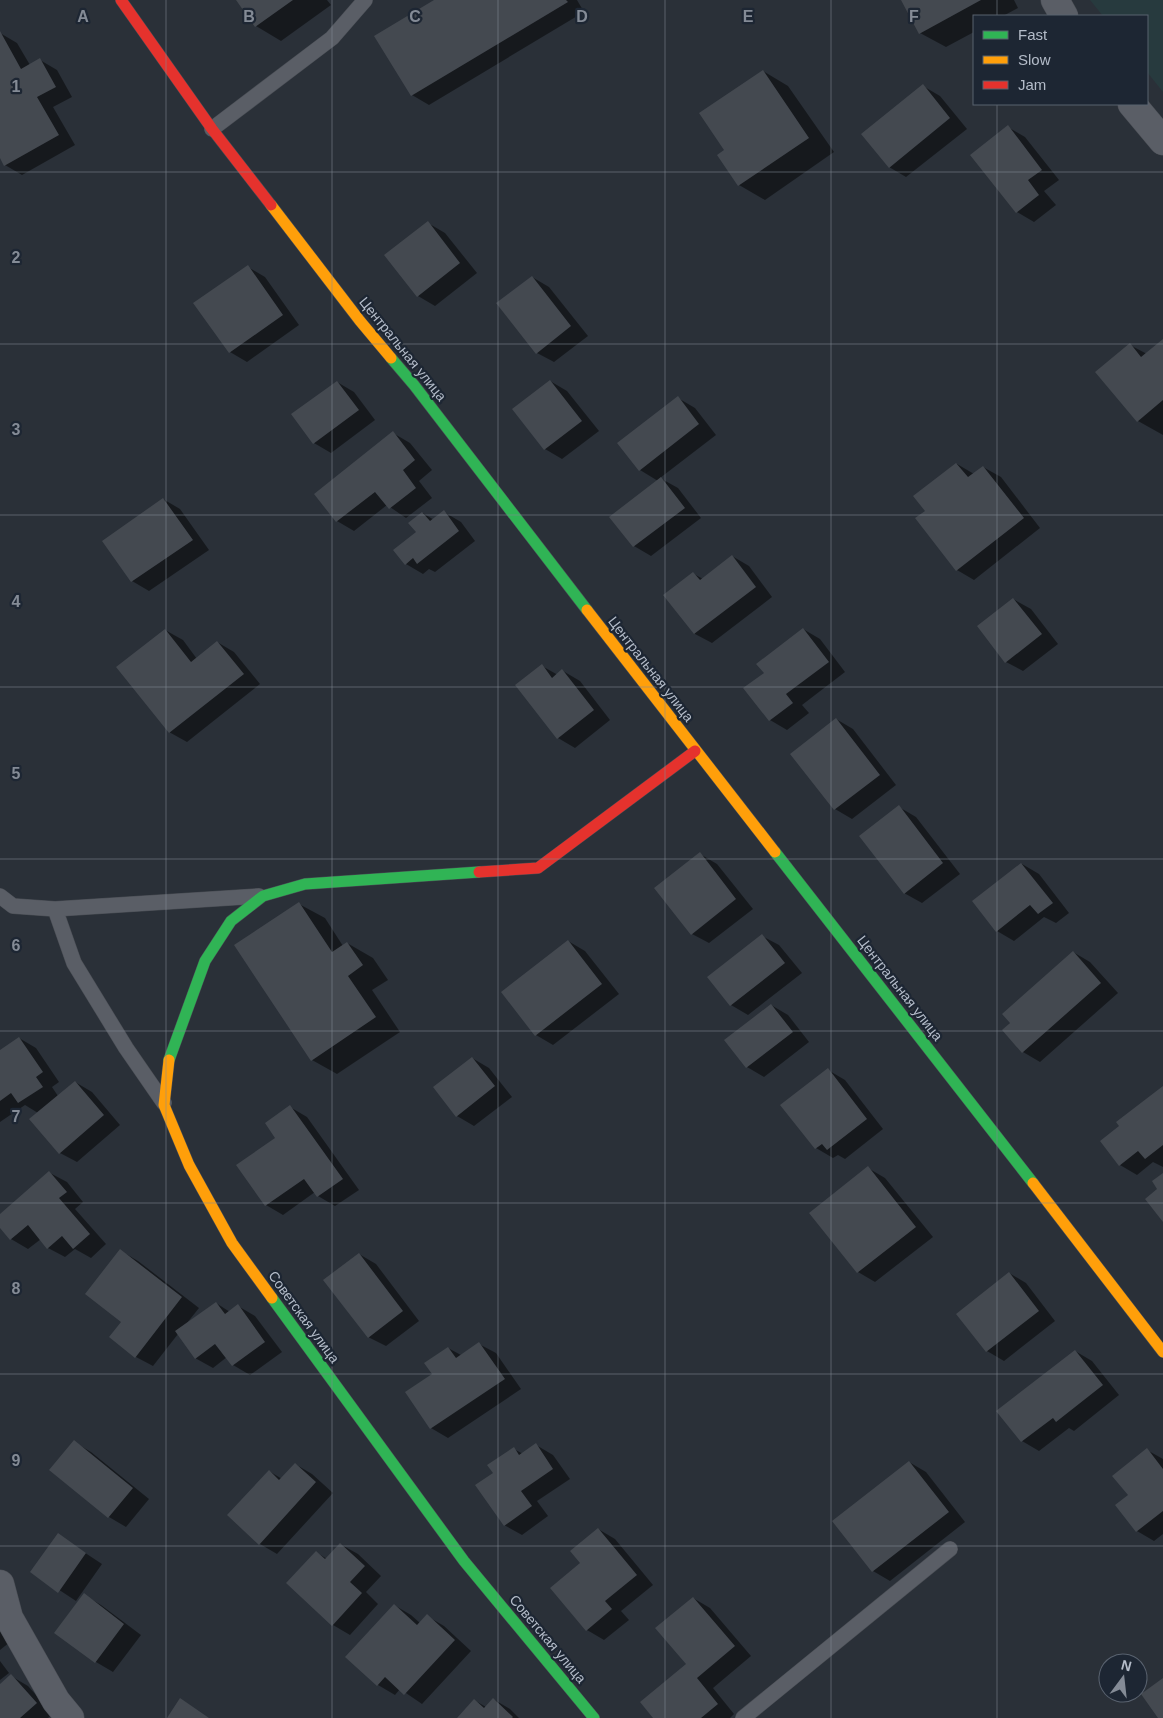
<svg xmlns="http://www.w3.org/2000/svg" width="1163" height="1718" viewBox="0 0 1163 1718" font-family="Helvetica,sans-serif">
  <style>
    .green { fill: #273a3e }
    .shadow { fill: #0007 }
    .building { fill: #444950 }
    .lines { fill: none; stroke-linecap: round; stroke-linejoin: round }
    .lane-casing { stroke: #484c53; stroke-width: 16 }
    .street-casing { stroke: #484c53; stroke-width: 29 }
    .fast-casing { stroke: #484c53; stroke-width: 12 }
    .slow-casing { stroke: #484c53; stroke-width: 12 }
    .jam-casing { stroke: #484c53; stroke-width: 12 }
    .lane { stroke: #5a5e66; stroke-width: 15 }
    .street { stroke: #5a5e66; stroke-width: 28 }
    .fast { stroke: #30b455; stroke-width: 11 }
    .slow { stroke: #ff9f0a; stroke-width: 11 }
    .jam { stroke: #e5322d; stroke-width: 11 }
    .grid { fill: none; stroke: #848b96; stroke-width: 1; stroke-opacity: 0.55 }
    .labels { text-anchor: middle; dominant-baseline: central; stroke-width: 4.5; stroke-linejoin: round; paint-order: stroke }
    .street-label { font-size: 14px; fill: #b4bcc9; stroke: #1d2633 }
    .grid-label { font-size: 16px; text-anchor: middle; font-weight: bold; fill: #848b96; stroke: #1d2633; stroke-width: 4.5; stroke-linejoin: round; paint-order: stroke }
  </style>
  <rect width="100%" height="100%" fill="#2a3038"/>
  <path class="green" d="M1090,0H1163V92L1147,72V16H1103Z"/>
  <path class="shadow" d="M237,0H327L331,5L281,41L256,26Z
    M437,0H577L584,12L429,105L412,95Z
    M903,0H1014L1018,8L1003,16H974V32L946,47L920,33Z
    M0,33L17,43L30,65L40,60L57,70L72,97L53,107L75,145L22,175L5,165L0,156Z
    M763,71L788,86L834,152L765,200L739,185L719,155L726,150Z
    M923,86L940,96L967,129L906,177L889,167Z
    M1008,127L1025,137L1059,180L1044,191L1056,205L1034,222L1017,212Z
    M428,223L445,233L477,273L435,306L418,296Z
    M248,267L265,277L299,325L247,362L230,352Z
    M532,277L549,287L588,336L554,362L537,353Z
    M1163,341V435L1138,421L1130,345L1147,354Z
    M550,381L567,391L599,431L562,459L545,449L514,410Z
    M337,382L354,392L375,420L331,453L314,443Z
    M678,398L695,408L716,435L660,478L678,488L701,518L651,556L634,546L658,481L640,470Z
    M393,433L410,443L432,470L419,481L432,498L406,518L387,505L354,531L337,521L315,494Z
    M957,464L974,474L983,467L1001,477L1040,528L974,580L957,570L927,511Z
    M163,499L180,509L209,550L149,591L132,581L104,541Z
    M444,512L461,522L475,541L435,572L429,569L423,574L406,564L417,533L423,513L434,520Z
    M732,556L749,566L772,597L712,643L695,634L665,595L694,574L703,579Z
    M1013,599L1031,609L1058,644L1023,671L1006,662Z
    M803,629L820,639L845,672L802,705L809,713L787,730L770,720L745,689L765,673Z
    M165,630L183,640L197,659L217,642L234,652L260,684L187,742L169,732Z
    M542,666L558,675L563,671L580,681L610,720L575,748L558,738Z
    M836,719L853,729L896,785L852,819L835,809Z
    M899,807L916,817L960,874L922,903L904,893Z
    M700,854L717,864L753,909L709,943L692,934Z
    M1022,864L1039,874L1069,913L1056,923L1044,917L1014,941L997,931Z
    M299,904L325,918L343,946L347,943L373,958L388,980L372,990L400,1032L337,1074L312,1060Z
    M762,936L779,945L802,973L748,1015L731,1005Z
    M568,941L585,951L619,994L553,1045L536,1035L503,992Z
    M1073,952L1090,962L1118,993L1040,1062L1023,1052L1004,1030Z
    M771,1005L788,1015L809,1042L764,1077L747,1067Z
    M19,1038L36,1048L59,1082L52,1087L58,1096L75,1082L92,1092L120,1125L77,1162L60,1153L38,1113L25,1105L0,1122V1051Z
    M472,1058L489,1068L512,1097L474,1126L457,1116L435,1087Z
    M828,1070L845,1080L883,1129L845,1159L838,1155L833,1158L816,1148L782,1105Z
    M1163,1087V1167L1153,1162L1137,1175L1120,1165Z
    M290,1107L307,1117L359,1190L335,1206L318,1196L315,1192L283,1215L266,1205L277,1138Z
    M868,1168L885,1178L933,1237L875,1282L858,1272L811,1213Z
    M50,1173L67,1182L83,1202L75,1209L106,1244L91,1258L75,1249L65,1257L48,1248L41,1239L28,1249L11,1239L0,1226V1215Z
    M121,1251L138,1261L199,1308L187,1323L216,1303L230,1312L238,1306L255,1316L282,1352L250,1375L233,1365L227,1357L213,1368L195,1358L178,1334L153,1366L136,1357L123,1321Z
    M359,1254L376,1264L419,1321L386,1346L368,1337Z
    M1009,1273L1026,1283L1055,1321L1004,1361L987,1351Z
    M479,1344L496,1353L521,1389L448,1438L431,1428L407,1393L434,1374L448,1348L461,1355Z
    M1075,1351L1092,1361L1119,1395L1074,1431L1069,1428L1039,1451L1022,1441Z
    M74,1442L91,1452L149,1499L126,1527L109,1517L51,1470Z
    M536,1445L553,1455L570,1479L537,1501L548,1516L522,1535L504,1525L495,1473L514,1449L523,1454Z
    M1147,1450L1163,1459V1534L1154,1541L1137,1531Z
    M909,1462L926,1472L965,1522L890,1581L873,1571Z
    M295,1464L312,1474L333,1493L277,1554L260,1544L269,1471L282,1479Z
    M598,1529L615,1539L653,1585L621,1611L629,1620L604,1640L587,1630L552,1588L582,1563Z
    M58,1535L102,1564L76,1601L32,1572Z
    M340,1544L358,1554L381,1576L366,1592L378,1604L350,1635L333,1625L316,1552L327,1559Z
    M84,1595L101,1605L141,1635L113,1672L96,1662Z
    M693,1598L710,1608L751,1656L713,1688L734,1714L730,1718H655L687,1665Z
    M394,1605L411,1615L420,1623L427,1616L444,1626L471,1651L422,1704L400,1689L395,1695L378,1685L347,1657Z
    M0,1620L15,1638L0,1650Z
    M0,1661L9,1673L0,1680Z
    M11,1676L28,1686L53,1714L48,1718H0V1685Z
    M493,1699L510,1709L519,1718H458L474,1700L486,1707Z"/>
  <path class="building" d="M236,0H293L255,27Z
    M434,0H566L568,2L411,96L374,36Z
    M901,0H981L919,34Z
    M0,31L21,69L40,58L56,87L37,97L59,135L4,166L0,158Z
    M763,70L809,138L738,186L717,155L724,150L699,113Z
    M923,84L950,118L889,168L861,134Z
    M1008,125L1042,170L1028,180L1039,195L1016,213L970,155Z
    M428,221L460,263L417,297L384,255Z
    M248,265L283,315L229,353L193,303Z
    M532,276L571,326L536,354L496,303Z
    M1163,339V400L1137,422L1095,372L1130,343L1141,357Z
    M550,380L582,421L544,450L512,409Z
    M337,381L359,410L313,444L291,414Z
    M678,396L699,424L639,471L617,443Z
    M393,431L415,460L403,470L416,488L389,509L375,492L336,522L314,494Z
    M956,463L968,477L983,466L1024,518L956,571L915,518L925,511L913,496Z
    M661,477L685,508L633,547L609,517Z
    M163,498L193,540L131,582L102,541Z
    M444,510L459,531L417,564L413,558L405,565L393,550L416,532L408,523L422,512L430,521Z
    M732,555L756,587L694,634L663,595L693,572L700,580Z
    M1013,598L1042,634L1005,663L977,626Z
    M803,628L829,662L786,694L793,703L769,721L743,688L764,673L756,664Z
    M165,629L191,662L217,641L244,674L169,733L116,667Z
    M542,664L552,678L562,669L594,710L557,739L515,685Z
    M836,718L880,775L834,810L790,754Z
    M899,805L943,863L904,894L859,836Z
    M700,852L736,899L691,935L654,888Z
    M1021,863L1053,903L1038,914L1030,905L996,932L972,901Z
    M299,902L332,952L347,942L363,965L348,976L376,1017L311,1061L234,945Z
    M762,934L785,963L730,1006L707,977Z
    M568,940L602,984L535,1036L501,992Z
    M1073,951L1101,983L1022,1053L1002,1030L1010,1023L1002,1014Z
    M771,1004L793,1032L746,1068L724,1040Z
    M19,1037L43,1072L36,1077L43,1087L18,1103L11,1093L0,1101V1050Z
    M472,1057L495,1086L456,1117L433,1087Z
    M828,1068L867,1119L827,1150L822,1144L815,1149L780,1105Z
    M75,1081L104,1115L59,1154L29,1119Z
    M1163,1086V1145L1145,1159L1138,1151L1119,1166L1100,1141L1119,1126L1116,1122Z
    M290,1105L343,1179L317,1197L304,1179L265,1206L236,1165L275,1138L265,1123Z
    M868,1166L916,1227L857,1273L809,1213Z
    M49,1171L67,1192L59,1198L90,1234L73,1249L62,1236L47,1249L28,1225L10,1240L0,1228V1214Z
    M1163,1173V1222L1145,1199L1157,1189L1152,1181Z
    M120,1249L182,1297L135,1358L109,1337L121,1322L85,1294Z
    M359,1253L403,1311L368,1338L323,1280Z
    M1009,1272L1039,1311L986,1352L956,1314Z
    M216,1302L225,1314L238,1304L265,1342L232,1366L215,1344L195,1359L175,1331Z
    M479,1342L505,1379L430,1429L405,1392L432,1374L424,1363L448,1347L456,1358Z
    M1075,1350L1103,1385L1056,1422L1053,1418L1021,1442L996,1411Z
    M74,1440L133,1488L108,1518L49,1470Z
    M536,1443L553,1469L521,1491L532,1506L504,1526L475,1485L493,1473L487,1465L514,1447L519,1455Z
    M1147,1448L1163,1469V1511L1136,1532L1115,1505L1128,1495L1112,1476Z
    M909,1461L949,1512L872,1572L832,1521Z
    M295,1463L316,1482L259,1545L227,1515L269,1470L279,1480Z
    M598,1528L637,1575L605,1601L612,1609L586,1631L550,1588L580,1563L570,1551Z
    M58,1533L86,1553L58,1593L30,1572Z
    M340,1543L365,1566L350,1582L362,1593L332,1626L286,1583L316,1551L325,1559Z
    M84,1593L124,1624L95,1663L54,1633Z
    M693,1597L735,1646L697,1678L718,1704L701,1718H653L640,1702L686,1664L655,1628Z
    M394,1604L417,1625L427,1614L455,1640L404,1695L385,1677L377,1686L345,1657Z
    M11,1674L37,1703L20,1718H0V1684Z
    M1163,1678V1718H1158L1141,1694Z
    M180,1698L209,1718H167Z
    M493,1698L513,1717L512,1718H457L474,1699L484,1708Z"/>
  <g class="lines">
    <defs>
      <path id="lane" d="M212,129L332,38L365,0
        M0,896L13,906L55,909L259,896
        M55,909L74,963L126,1048L164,1103
        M743,1718L950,1549"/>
      <path id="street" d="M1055,0L1064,16
        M1132,104L1163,141
        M0,1584L9,1618L56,1701L70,1718"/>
      <path id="fast" d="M391,358L414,385L587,610
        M775,852L1033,1183
        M169,1060L205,961L231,921L263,896L305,884L479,872
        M272,1298L464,1561L594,1718"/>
      <path id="slow" d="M271,205L360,321L391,358
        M587,610L775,852
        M169,1060L164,1105L189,1165L232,1243L272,1298
        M1033,1183L1163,1352"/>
      <path id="jam" d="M121,0L212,129L271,205
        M479,872L538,868L695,751"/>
    </defs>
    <use href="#lane" class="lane-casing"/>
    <use href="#street" class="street-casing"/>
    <use href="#fast" class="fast-casing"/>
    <use href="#slow" class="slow-casing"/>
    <use href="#jam" class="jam-casing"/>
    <use href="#lane" class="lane"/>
    <use href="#street" class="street"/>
    <use href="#fast" class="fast"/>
    <use href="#slow" class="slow"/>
    <use href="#jam" class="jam"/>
  </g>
  <path class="grid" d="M166,0V1718M332,0V1718M498,0V1718M665,0V1718M831,0V1718M997,0V16M997,104V1718M0,172H1163M0,344H1163M0,515H1163M0,687H1163M0,859H1163M0,1031H1163M0,1203H1163M0,1374H1163M0,1546H1163"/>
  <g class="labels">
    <g class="street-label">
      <text transform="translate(403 349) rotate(51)">Центральная улица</text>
      <text transform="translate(651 669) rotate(52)">Центральная улица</text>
      <text transform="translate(900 988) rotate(52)">Центральная улица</text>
      <text transform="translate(304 1317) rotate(54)">Советская улица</text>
      <text transform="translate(548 1639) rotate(50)">Советская улица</text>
    </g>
  </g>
  <g class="grid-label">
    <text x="83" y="22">A</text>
    <text x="249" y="22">B</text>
    <text x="415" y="22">C</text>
    <text x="582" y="22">D</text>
    <text x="748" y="22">E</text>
    <text x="914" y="22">F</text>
    <text x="16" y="92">1</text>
    <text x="16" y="263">2</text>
    <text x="16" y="435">3</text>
    <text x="16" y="607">4</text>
    <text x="16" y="779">5</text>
    <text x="16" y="951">6</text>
    <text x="16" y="1122">7</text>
    <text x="16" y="1294">8</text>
    <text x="16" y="1466">9</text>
  </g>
  <rect x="973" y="15" width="175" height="90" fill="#1d2633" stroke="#59626f"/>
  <rect x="983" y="31" width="25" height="8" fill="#30b455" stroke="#59626f"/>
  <text x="1018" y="40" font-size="15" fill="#b4bcc9">Fast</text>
  <rect x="983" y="56" width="25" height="8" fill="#ff9f0a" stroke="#59626f"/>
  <text x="1018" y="65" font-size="15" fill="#b4bcc9">Slow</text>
  <rect x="983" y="81" width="25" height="8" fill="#e5322d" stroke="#59626f"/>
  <text x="1018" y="90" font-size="15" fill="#b4bcc9">Jam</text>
  <g transform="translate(1123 1678) rotate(15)"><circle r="24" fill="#1d2633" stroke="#59626f"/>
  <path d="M0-4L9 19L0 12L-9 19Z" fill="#848b96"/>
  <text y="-8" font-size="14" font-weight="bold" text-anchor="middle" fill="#b4bcc9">N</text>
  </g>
</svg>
